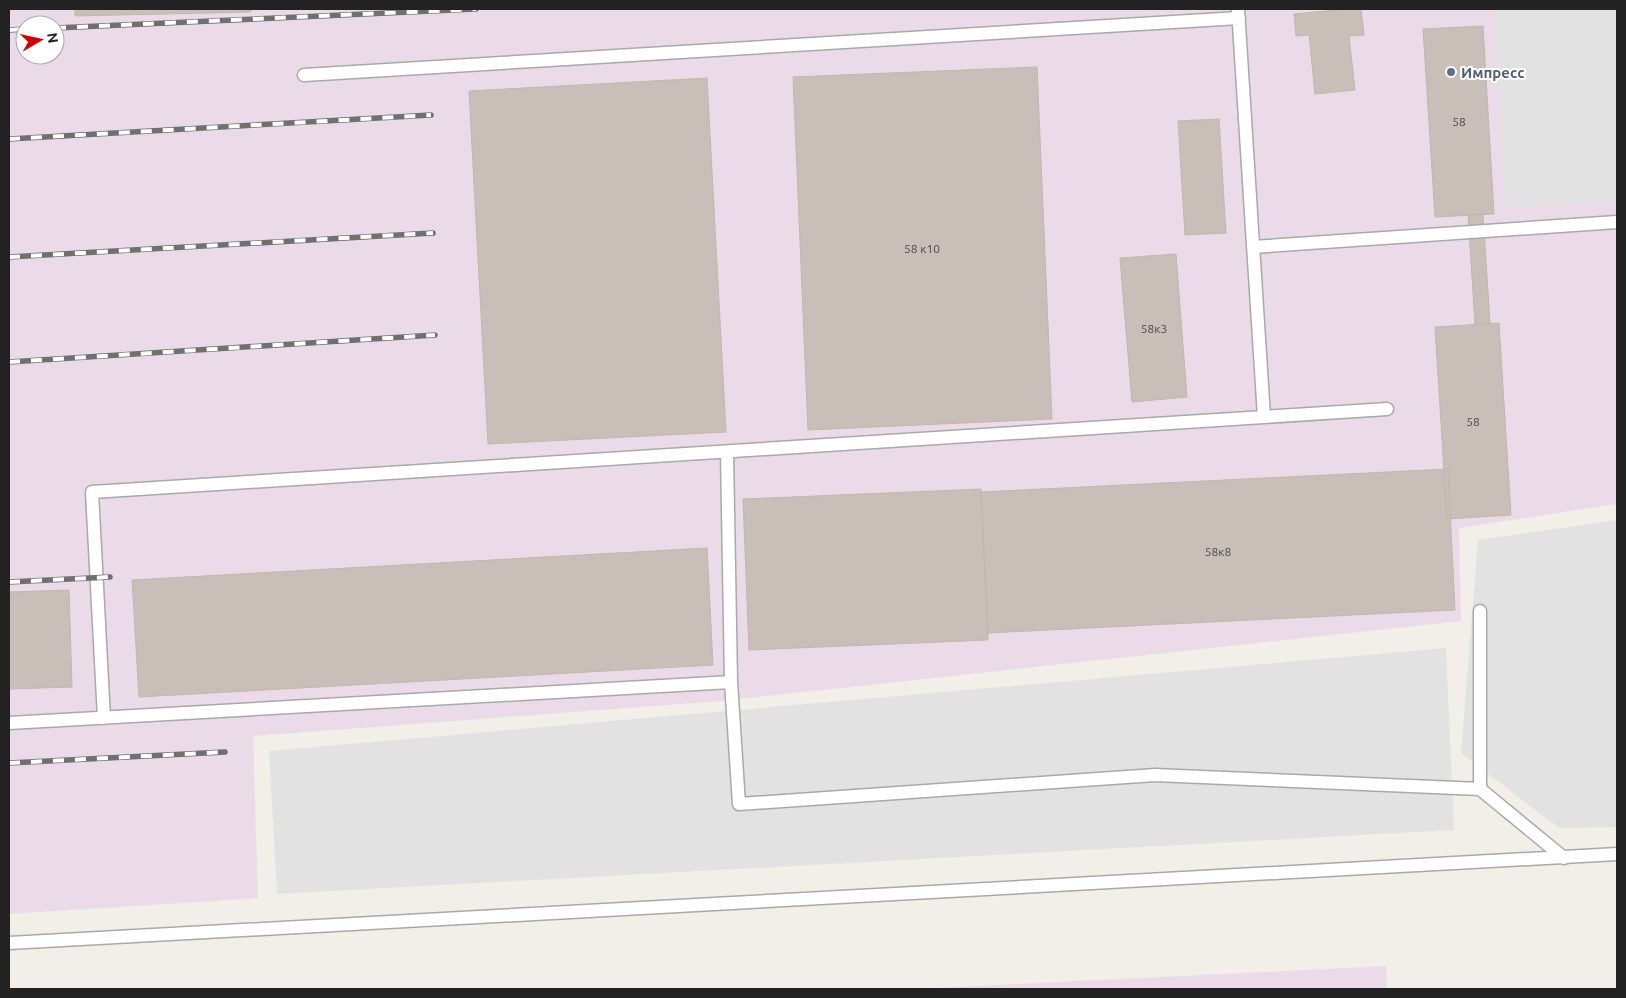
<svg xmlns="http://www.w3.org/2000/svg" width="1626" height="998" viewBox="0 0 1626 998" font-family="Ubuntu,sans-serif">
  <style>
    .industrial { fill: #ebdbe8; fill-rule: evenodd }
    .parking { fill: #e2e2e2 }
    .building { fill: #c7bfb8; stroke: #c4b6ab }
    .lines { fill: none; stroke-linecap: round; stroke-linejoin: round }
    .lane-casing { stroke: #a9a9a9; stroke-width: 15 }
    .lane { stroke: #fff; stroke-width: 12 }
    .rail-casing { stroke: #707070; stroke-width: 5.5 }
    .rail { stroke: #fff; stroke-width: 4; stroke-dasharray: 11; stroke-linecap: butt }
    .service-dot { fill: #5c6f8a; stroke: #fff; stroke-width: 2 }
    .labels { text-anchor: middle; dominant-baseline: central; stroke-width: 4; stroke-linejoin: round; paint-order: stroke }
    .number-label { font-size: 12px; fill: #4b4948 }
    .service-label { font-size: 15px; font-weight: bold; fill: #4e5e75; stroke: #fff; text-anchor: start }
  </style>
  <rect width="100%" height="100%" fill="#f2efe9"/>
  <path class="industrial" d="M9,9H1616L1617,45V504L1459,528L1461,621L721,701L253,736L258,898L9,914ZM25,25H55V55H25Z
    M1386,966L1387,989H913Z"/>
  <path class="parking" d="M1495,9H1617V202L1505,207Z
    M1617,520V827L1559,828L1461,753L1478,540Z
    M1446,648L1454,830L277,894L269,751Z"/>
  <path class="building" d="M75,9H251V12L75,16Z
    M1347,9H1361L1364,35L1349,36L1355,90L1315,94L1309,35L1296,36L1294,14Z
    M1483,26L1494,214L1435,217L1423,29Z
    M1037,67L1052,419L808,430L793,77Z
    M707,78L726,432L488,444L469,91Z
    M1219,119L1226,233L1185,235L1178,121Z
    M1483,214L1490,323L1475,324L1468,215Z
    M1176,254L1187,397L1132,402L1120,258Z
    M1499,323L1511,515L1447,519L1435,327Z
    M1448,469L1455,610L988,633L981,492Z
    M981,489L988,640L749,650L743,499Z
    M707,548L713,665L139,697L132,580Z
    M69,590L72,687L9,689V592Z"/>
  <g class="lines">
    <defs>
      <path id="lane" d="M304,75L1239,18
        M1253,247L1617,222
        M1264,417L1387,409
        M727,452L731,682L739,804L1155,775L1480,789L1564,858
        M104,718L92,492L1264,417L1238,9
        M9,723L731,682
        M1480,789V611
        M9,943L1617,854"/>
    </defs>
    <use href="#lane" class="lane-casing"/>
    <use href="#lane" class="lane"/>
    <defs>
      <path id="rail" d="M55,28L476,9
        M9,30L25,29
        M9,139L431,115
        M9,257L433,233
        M9,362L435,335
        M9,582L110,577
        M9,763L225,752"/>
    </defs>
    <use href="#rail" class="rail-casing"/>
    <use href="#rail" class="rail"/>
  </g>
  <circle class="service-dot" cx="1451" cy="72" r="5"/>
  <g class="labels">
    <g class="number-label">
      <text x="1459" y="121">58</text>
      <text x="922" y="248">58 к10</text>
      <text x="1154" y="328">58к3</text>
      <text x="1473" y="421">58</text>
      <text x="1218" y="551">58к8</text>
    </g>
    <g class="service-label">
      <text x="1461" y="72">Импресс</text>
    </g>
  </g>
  <rect width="1626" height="998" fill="none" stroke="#222222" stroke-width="20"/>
  <g transform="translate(40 40) rotate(81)"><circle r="24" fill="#ffffff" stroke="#a7a7a7"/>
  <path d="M0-4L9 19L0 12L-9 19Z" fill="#d40000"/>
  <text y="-8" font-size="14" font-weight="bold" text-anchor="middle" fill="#222222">N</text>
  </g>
</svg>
